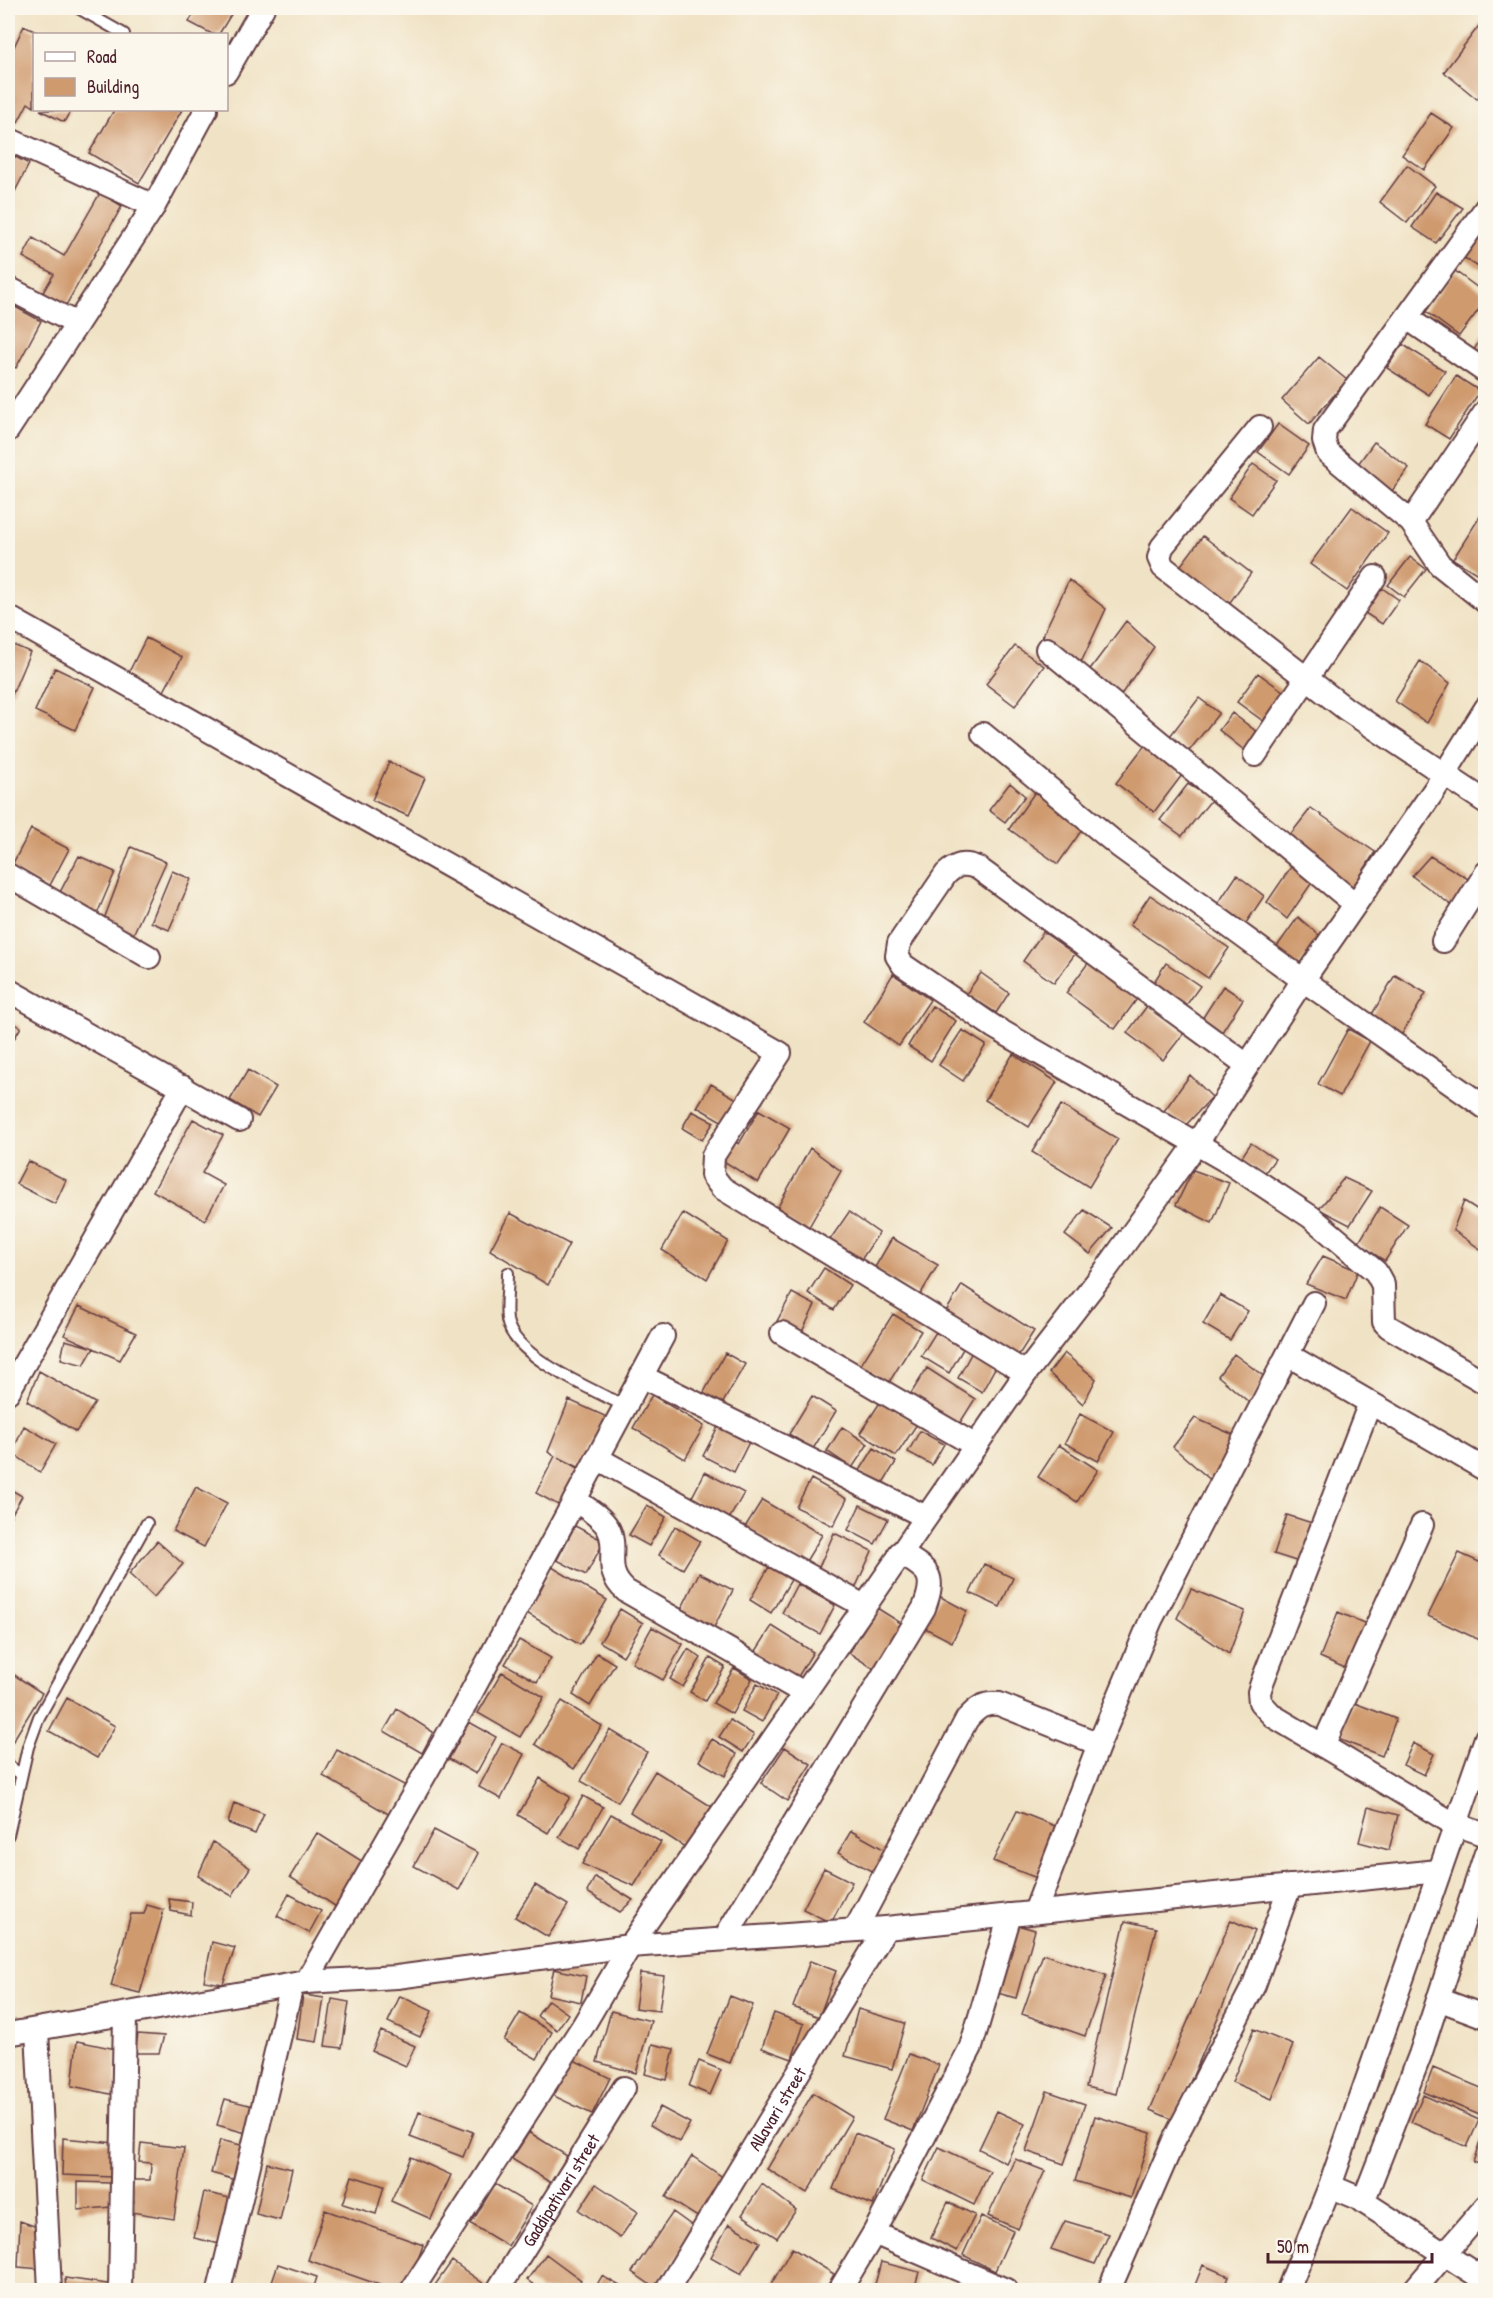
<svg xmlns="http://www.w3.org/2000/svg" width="1493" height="2298" viewBox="0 0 1493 2298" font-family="'Patrick Hand',sans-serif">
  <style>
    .building { fill: #cf9a6e }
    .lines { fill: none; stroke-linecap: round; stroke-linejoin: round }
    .service-casing { stroke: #633c42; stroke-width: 14 }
    .minor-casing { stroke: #633c42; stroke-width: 26 }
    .service { stroke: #fff; stroke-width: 10 }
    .minor { stroke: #fff; stroke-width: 22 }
    .labels { text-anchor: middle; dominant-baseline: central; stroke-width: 5; stroke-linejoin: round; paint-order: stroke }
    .street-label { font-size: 18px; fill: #4a1f2b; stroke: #fbf7ec }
  </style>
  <rect width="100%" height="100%" fill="#fbf7ec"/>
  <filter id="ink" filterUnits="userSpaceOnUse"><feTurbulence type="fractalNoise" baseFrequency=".0167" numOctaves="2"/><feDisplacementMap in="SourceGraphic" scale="12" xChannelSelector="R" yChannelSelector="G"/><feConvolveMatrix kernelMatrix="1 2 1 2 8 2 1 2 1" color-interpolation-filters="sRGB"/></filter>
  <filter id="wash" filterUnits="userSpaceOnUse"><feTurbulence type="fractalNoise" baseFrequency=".008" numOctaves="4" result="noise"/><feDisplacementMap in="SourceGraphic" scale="24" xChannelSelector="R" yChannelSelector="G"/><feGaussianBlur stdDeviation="1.35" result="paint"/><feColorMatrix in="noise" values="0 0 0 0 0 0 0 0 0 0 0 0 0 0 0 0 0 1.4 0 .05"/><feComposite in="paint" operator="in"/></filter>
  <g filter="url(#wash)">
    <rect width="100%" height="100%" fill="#f0e2c4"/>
    <g id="blocks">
      <path class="building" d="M197,8H235L219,34H212L189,22Z
        M1481,23L1486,26V88L1477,99L1444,72Z
        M24,26L40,34H34V107L28,103L17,124L8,119V59Z
        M40,110H71L64,122Z
        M114,110H182L139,183L89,153Z
        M1431,113L1454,128L1424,170L1402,155Z
        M8,153L29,164L8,205Z
        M1407,165L1435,186L1407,223L1380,202Z
        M1436,192L1463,208L1436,243L1412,227Z
        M100,193L122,206L65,307L42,294L54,274L23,257L33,238L64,256Z
        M1486,226V272L1463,257Z
        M1455,271L1486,294V300L1459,336L1425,311Z
        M8,303L41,321L16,368L8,363Z
        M1486,329V356L1474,350Z
        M1402,344L1445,371L1429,395L1387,368Z
        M1319,357L1347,380L1309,424L1282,400Z
        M1456,376L1480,391L1449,439L1425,424Z
        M1278,424L1309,446L1289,474L1258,452Z
        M1374,442L1409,468L1392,491L1358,464Z
        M1253,464L1276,480L1252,514L1229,498Z
        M1352,507L1388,533L1347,591L1310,564Z
        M1486,507V579L1453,559Z
        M1203,536L1251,573L1223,612L1175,573Z
        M1410,557L1426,569L1404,597L1388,585Z
        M1069,580L1106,609L1077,671L1041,639Z
        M1382,588L1399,600L1382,624L1365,613Z
        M1126,621L1154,647L1116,702L1085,676Z
        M146,638L182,657L163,693L128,674Z
        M8,643L30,652L11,697L8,696Z
        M1015,646L1044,666L1015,706L986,684Z
        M1420,661L1450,683L1427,723L1395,701Z
        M55,668L95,687L75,730L35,711Z
        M1258,673L1284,692L1263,721L1237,702Z
        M1199,698L1219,713L1189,751L1170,736Z
        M1232,713L1257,732L1244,750L1219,730Z
        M1148,741L1182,775L1154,812L1116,783Z
        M389,762L425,778L408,816L372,800Z
        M1010,783L1025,796L1005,822L989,810Z
        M1188,784L1212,799L1182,836L1160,820Z
        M1035,792L1084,827L1058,864L1009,829Z
        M1311,808L1375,852L1349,894L1286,840Z
        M31,829L69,849L48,889L10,869Z
        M131,847L166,862L132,937L103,922Z
        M79,856L115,872L95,919L58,896Z
        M1430,856L1470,880L1455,908L1412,876Z
        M1293,864L1313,881L1287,919L1267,902Z
        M172,871L191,879L169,930L151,922Z
        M1237,875L1264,896L1240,932L1213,911Z
        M1150,895L1229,948L1208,978L1130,925Z
        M1298,917L1321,937L1296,970L1273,952Z
        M1043,932L1075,954L1054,983L1023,961Z
        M1088,963L1137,999L1115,1029L1066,993Z
        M1166,963L1200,986L1185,1007L1152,985Z
        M981,973L1009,993L996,1013L966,994Z
        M893,974L930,1000L899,1046L864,1022Z
        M1395,975L1426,993L1399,1039L1368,1021Z
        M1223,986L1243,999L1222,1032L1202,1019Z
        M932,1006L956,1021L931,1061L908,1046Z
        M1147,1006L1184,1033L1163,1060L1127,1033Z
        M8,1021L21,1027L8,1049Z
        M1348,1029L1370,1041L1340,1096L1318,1084Z
        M962,1030L986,1045L963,1081L939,1065Z
        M1013,1054L1057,1082L1029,1127L985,1100Z
        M248,1070L276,1087L258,1117L230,1100Z
        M1190,1075L1212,1097L1186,1125L1164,1111Z
        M711,1084L742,1102L728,1125L697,1107Z
        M1061,1105L1118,1139L1089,1187L1032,1152Z
        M759,1110L790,1128L758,1183L722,1160L733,1141L739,1144Z
        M692,1111L714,1122L702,1140L682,1128Z
        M193,1119L223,1135L202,1173L224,1185L205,1220L153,1191Z
        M1251,1143L1275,1159L1264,1174L1241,1158Z
        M810,1148L841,1171L806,1232L774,1214Z
        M28,1161L66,1180L55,1204L16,1184Z
        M1193,1170L1229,1183L1212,1223L1176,1205Z
        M1344,1178L1372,1191L1350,1225L1319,1209Z
        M1464,1201L1486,1215V1253L1453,1230Z
        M1380,1207L1408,1225L1385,1261L1358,1244Z
        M1084,1210L1112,1228L1090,1254L1065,1235Z
        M849,1212L879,1233L859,1263L829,1241Z
        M510,1213L569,1244L548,1285L490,1250Z
        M683,1213L728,1241L707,1279L662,1250Z
        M892,1238L938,1265L920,1295L874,1269Z
        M1323,1256L1358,1271L1346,1300L1306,1284Z
        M824,1268L850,1285L834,1310L808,1293Z
        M962,1285L1034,1331L1013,1364L942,1318Z
        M792,1293L815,1305L799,1338L775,1325Z
        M1220,1295L1248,1311L1230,1340L1203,1324Z
        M79,1306L136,1333L120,1360L64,1335Z
        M893,1314L921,1331L888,1384L860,1366Z
        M936,1332L963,1349L949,1373L921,1356Z
        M65,1340L94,1348L84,1365L61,1359Z
        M972,1352L996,1366L982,1392L958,1378Z
        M725,1353L745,1364L721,1406L702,1396Z
        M1064,1353L1096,1379L1083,1404L1049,1373Z
        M1234,1354L1266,1378L1250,1403L1218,1376Z
        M927,1368L975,1399L958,1426L910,1395Z
        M39,1371L95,1403L76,1432L27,1401Z
        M652,1395L704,1426L685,1459L633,1428Z
        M812,1396L836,1411L813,1449L789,1434Z
        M569,1400L607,1417L582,1469L558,1457L581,1470L562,1507L536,1493L555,1456L548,1452Z
        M881,1401L917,1424L896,1456L860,1433Z
        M1080,1414L1114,1432L1098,1461L1065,1443Z
        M1195,1418L1236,1436L1214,1483L1173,1447Z
        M720,1423L751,1438L734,1472L703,1456Z
        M24,1426L56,1444L40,1472L12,1453Z
        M842,1427L868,1444L852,1468L827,1451Z
        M920,1431L944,1444L932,1465L908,1452Z
        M1059,1445L1098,1470L1077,1502L1038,1477Z
        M874,1448L896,1462L881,1486L859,1472Z
        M705,1472L744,1493L729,1519L691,1499Z
        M811,1479L847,1499L833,1526L796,1507Z
        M196,1487L227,1503L204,1547L173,1531Z
        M8,1488L22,1496L8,1521Z
        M762,1500L822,1535L805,1563L745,1527Z
        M647,1505L666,1517L649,1546L629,1535Z
        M860,1505L888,1519L875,1544L848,1530Z
        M1287,1515L1315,1524L1302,1563L1274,1554Z
        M575,1526L604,1541L586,1575L557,1560Z
        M675,1526L700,1541L683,1569L659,1555Z
        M834,1533L872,1551L853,1593L815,1576Z
        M157,1541L183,1564L154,1597L129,1574Z
        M1459,1553L1486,1565V1643L1428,1616Z
        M984,1564L1013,1578L1000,1607L970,1593Z
        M552,1567L607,1600L580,1645L525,1612Z
        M769,1567L791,1580L771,1613L750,1600Z
        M699,1573L733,1590L710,1635L677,1618Z
        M797,1584L835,1605L820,1634L782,1613Z
        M1191,1589L1245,1611L1229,1654L1177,1618Z
        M939,1596L967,1611L952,1642L923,1627Z
        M877,1608L904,1625L876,1670L849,1653Z
        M620,1609L643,1623L623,1656L600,1642Z
        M1338,1612L1371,1626L1352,1671L1320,1657Z
        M772,1626L813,1652L796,1680L754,1654Z
        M652,1627L683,1644L663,1680L632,1663Z
        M519,1640L551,1658L537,1682L505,1664Z
        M688,1649L701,1658L683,1687L670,1679Z
        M597,1653L615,1664L590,1706L573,1695Z
        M710,1658L725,1667L705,1701L690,1692Z
        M734,1668L752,1679L732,1714L713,1703Z
        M8,1671L42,1693L8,1749Z
        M502,1672L544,1697L520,1737L478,1713Z
        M757,1684L777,1695L762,1722L742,1711Z
        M67,1698L115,1726L97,1758L49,1731Z
        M562,1701L602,1726L574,1769L535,1744Z
        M1352,1702L1396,1719L1382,1756L1338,1739Z
        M397,1709L433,1732L422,1753L384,1731Z
        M730,1720L754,1735L743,1752L719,1737Z
        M469,1722L496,1737L476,1774L449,1759Z
        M610,1730L647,1752L618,1802L581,1781Z
        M712,1739L737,1754L725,1776L699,1761Z
        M502,1743L524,1754L501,1799L479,1787Z
        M1413,1743L1434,1754L1424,1775L1403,1765Z
        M785,1747L811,1764L787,1801L761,1783Z
        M337,1750L406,1786L390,1815L323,1776Z
        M655,1771L717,1810L691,1851L630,1812Z
        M540,1778L570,1797L548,1833L518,1815Z
        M583,1796L603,1807L579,1849L559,1837Z
        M234,1803L264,1814L255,1834L228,1823Z
        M1368,1807L1398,1815L1389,1850L1359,1842Z
        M1017,1811L1060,1828L1037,1878L993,1861Z
        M611,1814L661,1842L634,1886L582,1864Z
        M434,1830L478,1853L459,1890L414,1866Z
        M851,1831L887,1851L875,1873L838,1853Z
        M317,1833L368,1865L341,1910L290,1877Z
        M213,1842L250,1868L232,1896L198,1876Z
        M824,1868L852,1882L831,1923L803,1909Z
        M595,1877L633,1900L620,1912L587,1892Z
        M535,1885L568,1905L548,1937L515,1917Z
        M289,1894L321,1911L309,1933L277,1916Z
        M169,1899L192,1902L191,1915L171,1911Z
        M147,1905L164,1910L140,1993L111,1986L131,1914H144Z
        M1231,1920L1255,1931L1174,2120L1150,2110Z
        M1125,1921L1156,1928L1116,2094L1086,2087Z
        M1010,1923L1035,1930L1016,1998L990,1991Z
        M212,1942L235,1948L223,1984L204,1981Z
        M1043,1954L1106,1975L1085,2036L1022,2014Z
        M810,1961L836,1971L819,2017L793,2007Z
        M554,1969L586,1976L581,2002L548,1995Z
        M640,1973L664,1976L659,2011L635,2008Z
        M303,1995L324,1998L317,2042L297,2039Z
        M400,1996L432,2011L420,2037L388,2022Z
        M730,1996L753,2005L730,2063L707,2054Z
        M332,1999L349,2002L342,2048L325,2046Z
        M548,2000L568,2014L557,2030L537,2016Z
        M858,2009L905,2023L892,2069L845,2056Z
        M611,2011L651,2021L636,2073L597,2062Z
        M520,2013L552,2032L537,2059L504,2040Z
        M774,2013L804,2024L792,2059L762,2048Z
        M1254,2029L1293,2045L1272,2099L1232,2082Z
        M381,2031L415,2046L406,2066L372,2051Z
        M138,2034L164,2036L159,2053H135Z
        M77,2041L116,2049L115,2095L72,2086Z
        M652,2044L674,2049L667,2080L645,2074Z
        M909,2054L939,2065L913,2131L883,2119Z
        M572,2059L610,2078L592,2114L554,2096Z
        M699,2061L721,2070L710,2095L689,2086Z
        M1433,2068L1486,2090V2108L1482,2116L1424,2092Z
        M1047,2091L1085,2104L1064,2164L1026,2151Z
        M813,2093L852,2117L807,2193L767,2169Z
        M1423,2095L1479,2120L1467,2147L1411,2122Z
        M225,2099L253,2106L246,2133L217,2125Z
        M660,2107L690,2123L679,2142L650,2125Z
        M997,2111L1025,2124L1006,2163L979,2149Z
        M419,2112L473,2132L463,2157L410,2137Z
        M1095,2116L1151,2133L1131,2198L1075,2181Z
        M529,2132L567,2156L551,2183L512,2159Z
        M855,2133L895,2149L873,2205L833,2189Z
        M1482,2136L1486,2137V2166L1473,2162Z
        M63,2138L115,2143L113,2177L62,2175Z
        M220,2140L245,2146L236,2180L211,2173Z
        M141,2143L184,2148L174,2219L131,2212L134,2201L128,2199L132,2180H150L151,2163L139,2162Z
        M939,2147L990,2171L974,2205L923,2180Z
        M692,2156L724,2178L699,2218L666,2197Z
        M411,2157L451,2175L431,2219L391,2201Z
        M1015,2159L1045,2171L1018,2229L988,2216Z
        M267,2163L292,2169L280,2220L256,2214Z
        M352,2176L384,2186L376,2214L343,2204Z
        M78,2182L111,2183V2207L78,2210Z
        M495,2184L532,2206L508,2246L471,2224Z
        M596,2184L638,2212L620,2238L579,2210Z
        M762,2184L796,2210L777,2238L742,2215Z
        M204,2192L234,2199L224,2245L194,2238Z
        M948,2202L975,2215L957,2251L931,2238Z
        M325,2210L423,2245L407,2290H394L308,2260Z
        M673,2212L695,2228L655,2288L632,2272Z
        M981,2216L1013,2231L995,2271L963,2255Z
        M20,2221L40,2228L41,2269L18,2267Z
        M1065,2221L1109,2234L1095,2264L1051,2249Z
        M729,2224L760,2242L741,2274L711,2257Z
        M792,2248L834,2274L825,2290H768Z
        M546,2254L581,2280L573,2290H541L527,2280Z
        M452,2261L488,2287L486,2290H443L435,2285Z
        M881,2262L919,2272L914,2290H884L874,2288Z
        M278,2264L317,2277L313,2290H269Z
        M1203,2265L1229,2276L1223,2290H1209L1195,2285Z
        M602,2276L627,2290H594Z
        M65,2278L114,2285L113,2290H66Z"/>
    </g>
  </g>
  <g filter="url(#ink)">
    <use href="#blocks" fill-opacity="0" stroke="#633c42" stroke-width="1.5"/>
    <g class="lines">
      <defs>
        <path id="service" d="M78,8L124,34
          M508,1273C508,1288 505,1305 507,1320C513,1357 594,1390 625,1406
          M8,1766L21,1774
          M8,1835L28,1747L39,1717L147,1523"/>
        <g id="minor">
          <path d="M226,72L263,8"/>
          <path d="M8,139L154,206"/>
          <path d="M1486,208L1325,430L1324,441L1328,453L1411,522L1440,565L1486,602"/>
          <path d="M8,288L77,324"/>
          <path d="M1407,318L1486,372"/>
          <path d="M1260,427L1162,547L1159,558L1163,567L1346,709L1486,802"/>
          <path d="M8,430L154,206L206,110"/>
          <path d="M1411,522L1486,411"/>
          <path d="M8,617L780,1053L713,1156L712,1175L722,1188L1026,1373"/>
          <path d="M1047,649L1355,904"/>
          <path d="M983,734L1119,846L1303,980L1486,1108"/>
          <path d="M1255,755L1375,577"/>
          <path d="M8,875L149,957"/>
          <path d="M1443,941L1486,873"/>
          <path d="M8,990L239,1120"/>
          <path d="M1247,1065L978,868C964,862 957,864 946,874L899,943L897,956L903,965L994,1027L1228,1162L1311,1217L1376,1272L1383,1285L1384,1322L1389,1327L1486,1383"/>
          <path d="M782,1333L976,1446"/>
          <path d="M1288,1355L1486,1470"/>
          <path d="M641,1376L926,1517"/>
          <path d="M8,1392L183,1087"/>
          <path d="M1370,1403L1263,1680L1259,1692L1260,1702L1273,1716L1454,1824L1486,1835"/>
          <path d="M597,1458L864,1606"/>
          <path d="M575,1500C586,1508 601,1516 608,1528C620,1551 601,1569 626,1591L804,1693"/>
          <path d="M1323,1746L1422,1525"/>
          <path d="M1035,1912L1099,1744L1151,1620L1314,1303"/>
          <path d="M855,1930L967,1719C977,1708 984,1702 999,1704L1099,1744"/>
          <path d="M724,1939L924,1608C937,1574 928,1570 900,1553"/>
          <path d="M306,1982L463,1708L663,1336"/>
          <path d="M1438,1999L1486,2017"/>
          <path d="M37,2030L50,2290"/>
          <path d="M8,2034L306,1982L397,1977L630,1946L886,1928L1438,1871"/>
          <path d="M1330,2186L1356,2197L1486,2281"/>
          <path d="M1363,2202L1420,2055L1486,1853"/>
          <path d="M874,2233L1006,2290"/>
          <path d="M120,2290L125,2014"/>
          <path d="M219,2290L292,1985"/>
          <path d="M412,2290L583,2026L630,1946L1026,1373L1105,1271L1197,1143L1303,980L1435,789L1486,708"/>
          <path id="s1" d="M498,2290L624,2088"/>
          <path id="s2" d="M667,2290L886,1928"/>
          <path d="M840,2290L874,2233L971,2047L1010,1915"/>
          <path d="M1109,2290L1174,2140L1254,1985L1290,1886"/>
          <path d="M1288,2290L1330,2186L1486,1738"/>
          <path d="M1414,2290L1486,2206"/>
        </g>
      </defs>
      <use href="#service" class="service-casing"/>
      <use href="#minor" class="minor-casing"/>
      <use href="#service" class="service"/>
      <use href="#minor" class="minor"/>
    </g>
  </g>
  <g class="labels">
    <g class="street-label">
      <text stroke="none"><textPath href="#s2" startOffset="212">Allavari street</textPath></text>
      <text stroke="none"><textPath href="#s1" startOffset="118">Gaddipativari street</textPath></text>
    </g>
  </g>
  <rect width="1493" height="2298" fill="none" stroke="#fbf7ec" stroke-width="30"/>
  <rect x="33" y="33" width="195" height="78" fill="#fbf7ec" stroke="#b4a19f" stroke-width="1.5"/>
  <rect x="45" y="52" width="30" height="9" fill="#ffffff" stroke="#b4a19f" stroke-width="1.5"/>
  <text x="87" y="63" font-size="18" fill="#4a1f2b">Road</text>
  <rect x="45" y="78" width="30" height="18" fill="#cf9a6e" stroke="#b4a19f" stroke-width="1.5"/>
  <text x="87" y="93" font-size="18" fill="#4a1f2b">Building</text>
  <path d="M1268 2253v9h164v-9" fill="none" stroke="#4a1f2b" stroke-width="3"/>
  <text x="1277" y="2253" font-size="18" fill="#4a1f2b" stroke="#fbf7ec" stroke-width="4.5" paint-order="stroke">50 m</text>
</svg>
